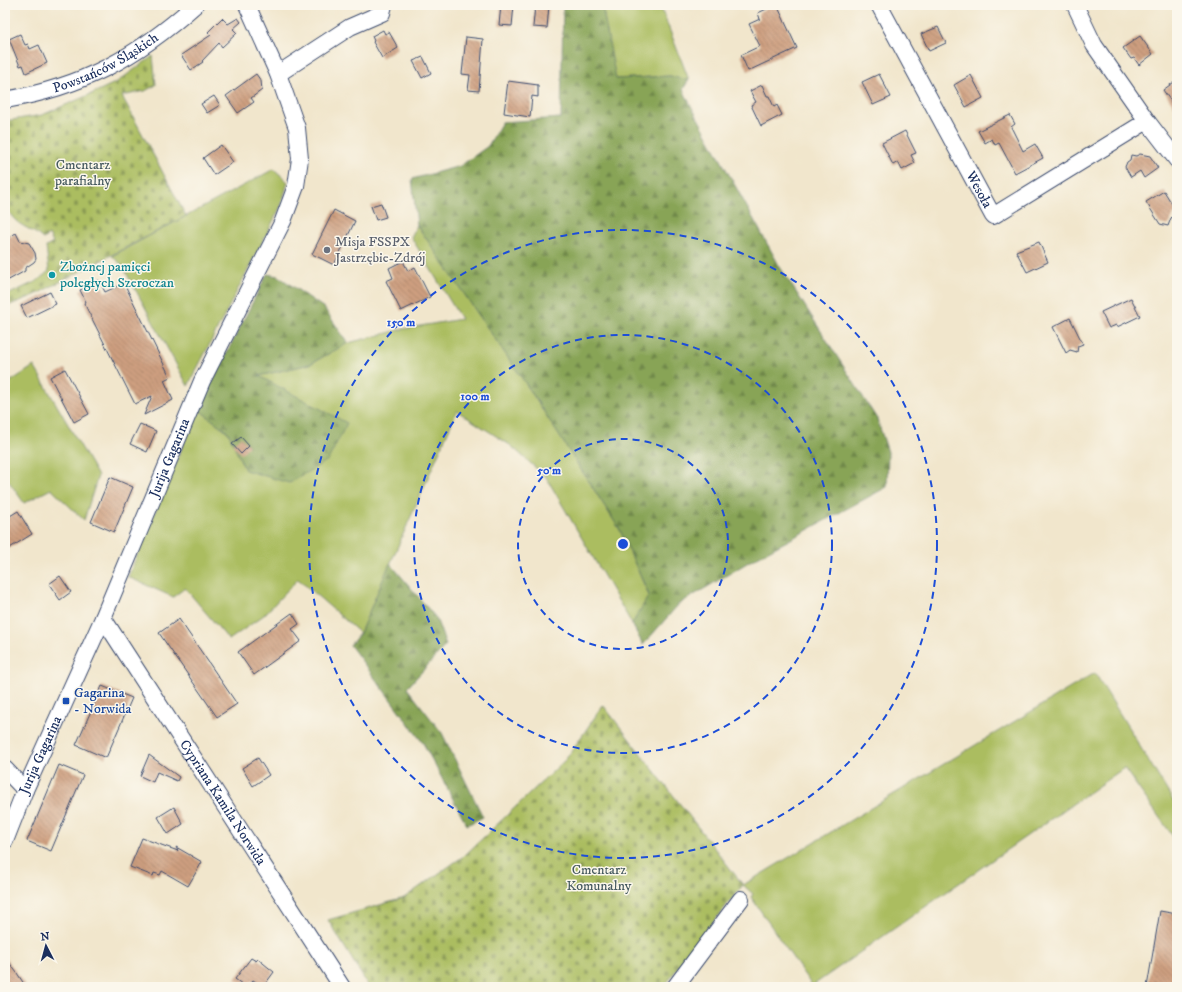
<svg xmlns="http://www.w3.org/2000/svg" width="1182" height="992" viewBox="0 0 1182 992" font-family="'IM FELL DW Pica',serif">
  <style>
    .green { fill: #abbd60; stroke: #63765f }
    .forest { fill: url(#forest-firs); stroke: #526a5a }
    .cemetery { fill: url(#cemetery-stones); stroke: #63765f }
    .building { fill: url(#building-back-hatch) }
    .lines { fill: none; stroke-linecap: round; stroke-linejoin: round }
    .minor-casing { stroke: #3b4a6e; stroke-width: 18 }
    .minor { stroke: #fff; stroke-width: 16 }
    .ring { fill: none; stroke: #1d4ed8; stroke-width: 2; stroke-dasharray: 7 5 }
    .worship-dot { fill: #6b7280; stroke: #fbf7ec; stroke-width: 1.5 }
    .culture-dot { fill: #0f9aa8; stroke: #fbf7ec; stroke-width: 1.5 }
    .transit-dot { fill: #1a4fb4; stroke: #fbf7ec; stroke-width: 1.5 }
    .labels { text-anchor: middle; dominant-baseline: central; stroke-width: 3; stroke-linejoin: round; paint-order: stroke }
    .street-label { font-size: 14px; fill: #1b2f5e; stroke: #fbf7ec }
    .park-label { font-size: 14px; fill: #465a5f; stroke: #fbf7ec }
    .worship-label { font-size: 14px; fill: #5b616d; stroke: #fbf7ec; text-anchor: start }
    .culture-label { font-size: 14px; fill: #0d838f; stroke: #fbf7ec; text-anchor: start }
    .transit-label { font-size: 14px; fill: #164399; stroke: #fbf7ec; text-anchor: start }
    .centre { fill: #1d4ed8; stroke: #fbf7ec; stroke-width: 2 }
    .ring-label { font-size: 12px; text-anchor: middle; font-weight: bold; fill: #1d4ed8; stroke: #fbf7ec; stroke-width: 3; stroke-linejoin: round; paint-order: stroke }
  </style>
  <defs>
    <pattern id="forest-firs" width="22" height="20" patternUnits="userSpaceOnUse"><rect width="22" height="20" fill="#88a456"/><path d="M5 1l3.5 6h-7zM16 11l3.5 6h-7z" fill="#6e864a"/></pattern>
    <pattern id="cemetery-stones" width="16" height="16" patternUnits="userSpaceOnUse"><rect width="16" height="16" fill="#abbd60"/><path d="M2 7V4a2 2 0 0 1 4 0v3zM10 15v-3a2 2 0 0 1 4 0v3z" fill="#8a9a52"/></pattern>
    <pattern id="building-back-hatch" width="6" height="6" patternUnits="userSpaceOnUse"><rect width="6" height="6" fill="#ce9f7f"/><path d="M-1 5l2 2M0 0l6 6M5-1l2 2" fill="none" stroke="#a6826b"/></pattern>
  </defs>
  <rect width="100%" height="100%" fill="#fbf7ec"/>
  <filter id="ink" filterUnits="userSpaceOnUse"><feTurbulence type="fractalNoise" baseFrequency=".025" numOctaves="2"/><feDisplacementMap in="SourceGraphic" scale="8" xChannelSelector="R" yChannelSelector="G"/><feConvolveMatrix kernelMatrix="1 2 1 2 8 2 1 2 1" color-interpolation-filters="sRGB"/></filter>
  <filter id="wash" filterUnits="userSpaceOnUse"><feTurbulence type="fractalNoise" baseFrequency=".012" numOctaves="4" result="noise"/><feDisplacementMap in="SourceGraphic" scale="16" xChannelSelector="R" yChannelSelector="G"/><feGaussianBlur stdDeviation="0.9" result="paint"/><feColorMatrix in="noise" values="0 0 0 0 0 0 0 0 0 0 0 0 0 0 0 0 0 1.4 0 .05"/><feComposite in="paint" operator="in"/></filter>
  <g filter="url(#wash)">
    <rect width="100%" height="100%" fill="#f1e6cc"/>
    <path class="green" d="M602,5H660L689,80L670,76L615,79Z
      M274,169L288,182L281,206L188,386L122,265L112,256Z
      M417,225L526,384L620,530L649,596L632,624L546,477L510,445L457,411L360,633L298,579L264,615L229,640L185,588L173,597L128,577L198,409L228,432L245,470L258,376L310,364L348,343L403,329L461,319L411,237Z
      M34,366L98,476L84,520L51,489L24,503L5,476V385Z
      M1095,673L1177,807V842L1124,768L812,986L751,897L753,894L743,885Z"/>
    <path class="forest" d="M563,5H602L616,79L670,76L689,80L683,89L689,102L780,267L877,419L888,452L887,487L752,560L679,604L643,645L632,624L649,595L620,530L526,384L417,225L412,179L460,166L488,146L502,122L561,118Z
      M267,274L278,276L324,308L348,343L310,364L259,376L347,423L328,460L289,483L245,470L228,432L198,409Z
      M390,563L436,618L446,645L407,688L442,733L483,817L467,825L423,743L350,645L360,633Z"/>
    <path class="cemetery" d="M153,56L156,85L145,91L122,96L186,216L35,295L5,307V296L37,281L49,271L46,247L53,243L49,235L43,239C29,226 16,227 8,210L5,211V121L42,115L91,94L117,82Z
      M603,705L743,885L689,952L664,987H369L328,920L404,898L465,855L566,759Z"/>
    <g id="blocks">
      <path class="building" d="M501,5H514L512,26L499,25Z
        M535,5H549L547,28L533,27Z
        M775,5H777L797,48L748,71L741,55L760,46L749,24L760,19L758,13Z
        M222,18L228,24L238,18L241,22L233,29L237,33L222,47L219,43L202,61L203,62L191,70L181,55L211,35L208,32Z
        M938,27L946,43L929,51L921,34Z
        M383,30L385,34L389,32L398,48L382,58L373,42L374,41L372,36Z
        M20,34L25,45L28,44L30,49L39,45L47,63L26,73L23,65L20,66L9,39Z
        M1140,36L1153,54L1139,65L1134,58L1131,59L1123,48Z
        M466,37L483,39L479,91L468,90L470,75L462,74Z
        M423,57L431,73L422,78L413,61Z
        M256,74L261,81L262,90L251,98L254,102L238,113L226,96Z
        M879,74L891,97L873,105L862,82Z
        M971,75L983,98L966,107L954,85Z
        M1177,80V110L1163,90Z
        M508,81L538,85V97L532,96L530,117L504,113Z
        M762,85L767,96H769L774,107L777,105L782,115L761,126L751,105L756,102L750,91Z
        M214,96L220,105L207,113L201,104Z
        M1010,115L1015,124L1011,127L1023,151L1035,144L1043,158L1015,173L999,143L995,145L992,139L985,143L978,131Z
        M905,131L916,153L911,155L915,163L902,170L898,162L893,165L882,143Z
        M221,145L233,162L214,175L203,158Z
        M1140,154L1150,156L1158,168L1144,178L1140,171L1131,177L1125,167L1127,162L1130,160L1131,155L1136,156Z
        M1164,191L1177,212L1171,218L1168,226L1160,224L1146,202Z
        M381,203L386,217L376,220L371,206Z
        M334,210L355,221L334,265L312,254Z
        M16,233L20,241L29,243L35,253L36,259L34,262L25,268V271L5,282V239Z
        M1039,242L1048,262L1027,272L1016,251Z
        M403,261L408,271L415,267L430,297L401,311L386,281L393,278L389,268Z
        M99,280L105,292L124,283L170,377L164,380L173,400L144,415L152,396L135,404L84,303L86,302L80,290Z
        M50,292L56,304L27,318L21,306Z
        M1131,298L1140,316L1117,327L1116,325L1109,328L1101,312Z
        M1070,318L1083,344L1078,346L1077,352L1070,350L1066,353L1053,327Z
        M65,369L89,414L74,422L50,377Z
        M140,424L156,431L147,452L130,444Z
        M241,437L249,446L241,454L232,444Z
        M110,477L133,487L114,532L91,522Z
        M18,511L32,534L5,551V519Z
        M60,576L71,592L60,600L49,584Z
        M292,613L299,624L292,629L301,641L254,675L238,652Z
        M179,619L237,704L217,717L159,633Z
        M102,686L132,698L106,758L76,745Z
        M149,755L179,777L177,781L157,772L153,782L140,776Z
        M258,758L269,775L253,786L242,768Z
        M59,765L83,775L51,851L27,841Z
        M174,807L183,824L168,834L158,817Z
        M142,838L178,851L176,847L202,862L188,886L162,871L160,875L154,873L153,876L130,867Z
        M1160,911L1177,914L1175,987H1147Z
        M5,957L17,973L26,987H5Z
        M251,958L256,961L258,959L274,972L263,987L253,980L246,987L235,979Z"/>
    </g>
  </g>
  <g filter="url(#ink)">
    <use href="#blocks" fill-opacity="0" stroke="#3b4a6e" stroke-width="1"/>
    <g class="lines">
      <defs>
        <g id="minor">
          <path id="s1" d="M879,5L993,216L1147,121"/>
          <path d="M1075,5L1094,45L1147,121L1177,160"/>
          <path d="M278,74L350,27L382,13L384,5"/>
          <path id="s2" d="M5,100C83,87 137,57 195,5"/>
          <path id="s3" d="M103,618L342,987"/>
          <path d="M5,769L25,790"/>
          <path id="s4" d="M5,841L25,790L103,618L202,381L283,221L296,186L300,159L297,128L278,74L247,5"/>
          <path d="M675,987L741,899"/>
        </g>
      </defs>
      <use href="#minor" class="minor-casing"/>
      <use href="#minor" class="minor"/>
    </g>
  </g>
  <g class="ring">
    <circle cx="623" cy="544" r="105"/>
    <circle cx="623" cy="544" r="209"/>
    <circle cx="623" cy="544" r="314"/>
  </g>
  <circle class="worship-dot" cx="327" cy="250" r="4"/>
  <circle class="culture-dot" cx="52" cy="275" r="4"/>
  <rect class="transit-dot" x="62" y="697" width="8" height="8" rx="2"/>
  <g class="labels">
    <g class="street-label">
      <text stroke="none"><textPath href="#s2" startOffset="108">Powstańców Śląskich</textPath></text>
      <text stroke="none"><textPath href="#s1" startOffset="210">Wesoła</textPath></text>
      <text stroke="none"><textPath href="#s4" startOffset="417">Jurija Gagarina</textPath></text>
      <text stroke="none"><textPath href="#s4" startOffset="93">Jurija Gagarina</textPath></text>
      <text stroke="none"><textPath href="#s3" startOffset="220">Cypriana Kamila Norwida</textPath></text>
    </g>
    <g class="park-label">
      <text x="83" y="165">Cmentarz<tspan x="83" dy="16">parafialny</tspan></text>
      <text x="599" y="870">Cmentarz<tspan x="599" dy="16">Komunalny</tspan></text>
    </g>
    <g class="worship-label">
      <text x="335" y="242">Misja FSSPX<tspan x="335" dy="16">Jastrzębie-Zdrój</tspan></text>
    </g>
    <g class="culture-label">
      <text x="60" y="267">Zbożnej pamięci<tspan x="60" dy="16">poległych Szeroczan</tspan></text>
    </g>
    <g class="transit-label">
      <text x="74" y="693">Gagarina<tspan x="74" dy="16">- Norwida</tspan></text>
    </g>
  </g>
  <circle cx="623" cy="544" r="6" class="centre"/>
  <g class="ring-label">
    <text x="401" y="326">150 m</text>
    <text x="475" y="400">100 m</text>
    <text x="549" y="474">50 m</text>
  </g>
  <rect width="1182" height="992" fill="none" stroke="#fbf7ec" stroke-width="20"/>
  <g transform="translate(46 946) rotate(354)" stroke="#fbf7ec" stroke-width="3" paint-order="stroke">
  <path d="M0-3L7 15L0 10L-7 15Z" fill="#1b2f5e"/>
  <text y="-6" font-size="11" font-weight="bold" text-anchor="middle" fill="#1b2f5e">N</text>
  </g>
</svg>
